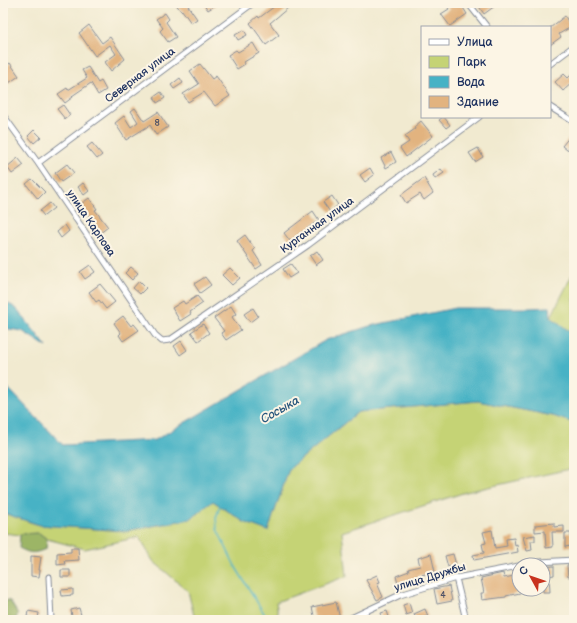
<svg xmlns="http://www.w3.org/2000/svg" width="577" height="623" viewBox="0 0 577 623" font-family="'Balsamiq Sans',sans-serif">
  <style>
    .green { fill: #c5d375; stroke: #70816a }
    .forest { fill: #9cb566; stroke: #5c7262 }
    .water { fill: #47b2c5; stroke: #317092 }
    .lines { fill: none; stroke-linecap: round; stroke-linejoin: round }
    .stream { stroke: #47b2c5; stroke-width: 1.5 }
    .building { fill: #e2b37f }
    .street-casing { stroke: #868c97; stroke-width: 7 }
    .street { stroke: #fff; stroke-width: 5 }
    .labels { text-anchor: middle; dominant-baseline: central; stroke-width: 4; stroke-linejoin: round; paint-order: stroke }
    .number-label { font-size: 9px; fill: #4d5066 }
    .street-label { font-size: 11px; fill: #1b2f5e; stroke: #fcf5e5 }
    .water-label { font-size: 12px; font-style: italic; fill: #28567d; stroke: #fcf5e5 }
  </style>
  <rect width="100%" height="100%" fill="#fcf5e5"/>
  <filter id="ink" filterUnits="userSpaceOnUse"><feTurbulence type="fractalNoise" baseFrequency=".025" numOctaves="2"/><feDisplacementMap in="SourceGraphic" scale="8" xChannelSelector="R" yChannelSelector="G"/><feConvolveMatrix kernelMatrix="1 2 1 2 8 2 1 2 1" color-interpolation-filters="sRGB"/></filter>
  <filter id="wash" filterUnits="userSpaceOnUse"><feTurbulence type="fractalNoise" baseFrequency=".012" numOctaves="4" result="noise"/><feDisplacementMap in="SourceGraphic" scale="16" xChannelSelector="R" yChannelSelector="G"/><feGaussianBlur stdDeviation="0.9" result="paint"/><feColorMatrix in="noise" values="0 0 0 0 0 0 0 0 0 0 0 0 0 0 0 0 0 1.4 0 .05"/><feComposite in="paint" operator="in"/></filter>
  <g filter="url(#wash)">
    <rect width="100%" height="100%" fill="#f1ead0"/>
    <path class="green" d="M574,271V335L551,317Z
      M478,401L553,416L574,423V468L466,492L342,532L347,576L276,602L279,620H195L188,591L153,561L139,537L85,549L47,539L39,533L21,535L3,533V513L39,525L125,531L190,519L213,501L244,522L268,531L289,469L358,412Z"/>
    <path class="forest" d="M39,533L47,539L46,549C33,554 31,554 19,548L20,534Z
      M3,600L10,601L18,614L15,620H3Z"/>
    <path class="water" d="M3,300L17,309L47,347L22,331L3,328Z
      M550,307L551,317L574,335V423L553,416L478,401L358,412L289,469L268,531L244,522L213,501L190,519L125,531L40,525L3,513V383L63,445L155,440L326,340L370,326L455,308H530Z"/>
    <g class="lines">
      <path class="stream" d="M220,505L216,518L217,529L235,566L268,620"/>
    </g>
    <g id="blocks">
      <path class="building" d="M175,3H193L188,6L197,19L191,23L182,10L181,11Z
        M203,3H219L208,10Z
        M279,3H294L270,23L279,35L266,45L250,23L258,16L259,18Z
        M445,3H460L467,14L450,26L441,14L449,9Z
        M480,3H499L484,14L478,5Z
        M165,13L169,19L166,22L176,37L168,42L160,31L163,28L156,19Z
        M565,16L571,27L559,34L561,37L550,45V28Z
        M89,25L102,43L110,37L125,59L111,71L105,62L116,54L110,45L95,56L79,33Z
        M244,30L247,35L238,40L235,35Z
        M253,43L259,53L244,62L245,64L237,69L228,55L236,50L238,52Z
        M10,63L19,76L3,87V68Z
        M200,64L212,79L216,76L230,96L215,106L204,92L188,102L183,94L199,84L190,71Z
        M88,67L98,83L101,81L106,90L98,95L91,83L72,96L73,97L65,103L58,94L67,88L68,90L87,78L82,70Z
        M574,72V81L563,91L555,82L564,74L568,78Z
        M180,78L183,83L174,89L171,85Z
        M161,92L165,98L157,103L154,97Z
        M63,105L70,115L65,119L57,109Z
        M135,108L144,121L158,112L168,127L156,135L150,125L126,140L115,123L124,116L131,127L138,122L131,111Z
        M443,117H444L450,125L446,128L439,120Z
        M421,121L433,136L406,157L400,148L409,142L405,136L415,129L414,127Z
        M34,130L41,137L34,143L28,136Z
        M571,135L574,138V142L567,150L562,146Z
        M92,143L102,155L97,159L87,147Z
        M478,148L483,157L475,162L469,153Z
        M391,152L396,162L386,168L381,158Z
        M18,158L24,165L12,174L7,167Z
        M67,164L74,173L61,182L55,173Z
        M370,168L374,175L365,182L360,175Z
        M441,169L444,173L435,179L433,175Z
        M424,178L433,193L424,200L420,194L406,203L401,195Z
        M32,179L45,192L38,199L26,184Z
        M83,183L89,191L84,195L78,187Z
        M332,196L338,205L330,212L323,202Z
        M89,198L97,209L95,210L108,227L99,234L90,224L93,222L80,205Z
        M50,203L54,208L44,216L40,211Z
        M313,211L319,220L290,241L284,233Z
        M65,225L69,231L61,238L57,232Z
        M245,235L255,249L253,251L262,265L256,269L237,241Z
        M317,251L323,260L316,265L310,256Z
        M291,264L297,273L289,278L283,269Z
        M90,265L95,272L85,279L80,272Z
        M131,267L138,273L132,280L125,273Z
        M230,268L240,278L232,285L222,275Z
        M205,277L211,285L200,293L194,284Z
        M139,281L146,288L140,294L133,288Z
        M100,284L115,302L106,309L99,300L96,302L89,292Z
        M197,296L203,303L190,312L191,314L180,321L172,308L183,301L185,304Z
        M231,306L236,314L232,317L241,330L226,340L221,333L224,331L214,318Z
        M253,308L258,316L250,322L244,314Z
        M123,316L131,326L134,324L139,330L123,341L119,335L121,333L114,323Z
        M203,324L209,333L198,341L191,332Z
        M181,341L187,350L180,355L174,346Z
        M554,523V527L564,526V532H552L553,547L546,548L545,531L535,532V525Z
        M492,530L495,548L507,546L506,539L514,538L515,546L517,545L518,552L474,560L473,555L484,553L482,544L486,543L483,532Z
        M565,533H571V546L565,547Z
        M535,535V541H531L532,550L527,551L523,537Z
        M71,548H78L79,560L64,561L65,564L57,565V553L71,552Z
        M431,554L435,572L417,576L418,580L405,584L406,586L399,588L396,576L409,571L408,569L420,566L418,558Z
        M453,554L456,565L448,567L445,556Z
        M31,556L41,557L39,570H40L39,577L31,576Z
        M574,564V576L568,577L567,565Z
        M554,566V575L549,576L550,592H543V583H545L544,567Z
        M61,570H70V577H61Z
        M519,570V589H528L529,591L506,596V597L482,600L481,593H484L481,578L503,573L504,578L514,576V571Z
        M377,575L380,582L377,583L383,597L377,600L366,580Z
        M449,586L452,601L437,604L434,589Z
        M73,589V595L62,596L61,590Z
        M336,602L340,619L330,620L329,617L315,620L312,607Z
        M409,603L412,613L406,615L403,605Z
        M79,608L81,615L72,617L71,610Z
        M425,609L428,616L416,620L414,614Z
        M28,611L39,613L38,618L27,617Z
        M387,611L390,620H383L381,613Z"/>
    </g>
  </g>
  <g filter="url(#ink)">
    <use href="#blocks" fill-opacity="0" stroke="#868c97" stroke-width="1"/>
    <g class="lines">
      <defs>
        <path id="street" d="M468,3L487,27
          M550,64L574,46
          M550,107L574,122
          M3,115L38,163L155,335L162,341L170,340L308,245L479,117
          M38,163L253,3
          M522,565L540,562L574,560
          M49,577L51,620
          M456,578L466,620
          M350,620L349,619L400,595L456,578L519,566"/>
      </defs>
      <use href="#street" class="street-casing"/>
      <use href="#street" class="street"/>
    </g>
  </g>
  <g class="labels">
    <g class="number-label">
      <text x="157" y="123">8</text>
      <text x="443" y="595">4</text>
    </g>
    <g class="street-label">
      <text transform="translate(140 75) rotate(-37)">Северная улица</text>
      <text transform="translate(91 223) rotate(56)">улица Карпова</text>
      <text transform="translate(317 225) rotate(-36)">Курганная улица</text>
      <text transform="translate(430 577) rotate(-17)">улица Дружбы</text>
    </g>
    <g class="water-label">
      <text transform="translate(280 410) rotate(-30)">Сосыка</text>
    </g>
  </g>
  <rect width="577" height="623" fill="none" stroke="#fcf5e5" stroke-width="16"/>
  <rect x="421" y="26" width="130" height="92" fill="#fcf5e5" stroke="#a2a6af"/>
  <rect x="429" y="39" width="20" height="6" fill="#ffffff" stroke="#a2a6af"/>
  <text x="457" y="46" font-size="12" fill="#1b2f5e">Улица</text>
  <rect x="429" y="56" width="20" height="12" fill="#c5d375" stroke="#a2a6af"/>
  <text x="457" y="66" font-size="12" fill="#1b2f5e">Парк</text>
  <rect x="429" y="76" width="20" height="12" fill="#47b2c5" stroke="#a2a6af"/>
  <text x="457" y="86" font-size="12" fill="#1b2f5e">Вода</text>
  <rect x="429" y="96" width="20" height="12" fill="#e2b37f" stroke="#a2a6af"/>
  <text x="457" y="106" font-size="12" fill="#1b2f5e">Здание</text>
  <g transform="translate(531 577) rotate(310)"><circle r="19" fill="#fcf5e5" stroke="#a2a6af"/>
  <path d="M0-3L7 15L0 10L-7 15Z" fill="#c8321e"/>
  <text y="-6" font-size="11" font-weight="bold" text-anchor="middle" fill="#1b2f5e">С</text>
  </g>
</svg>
